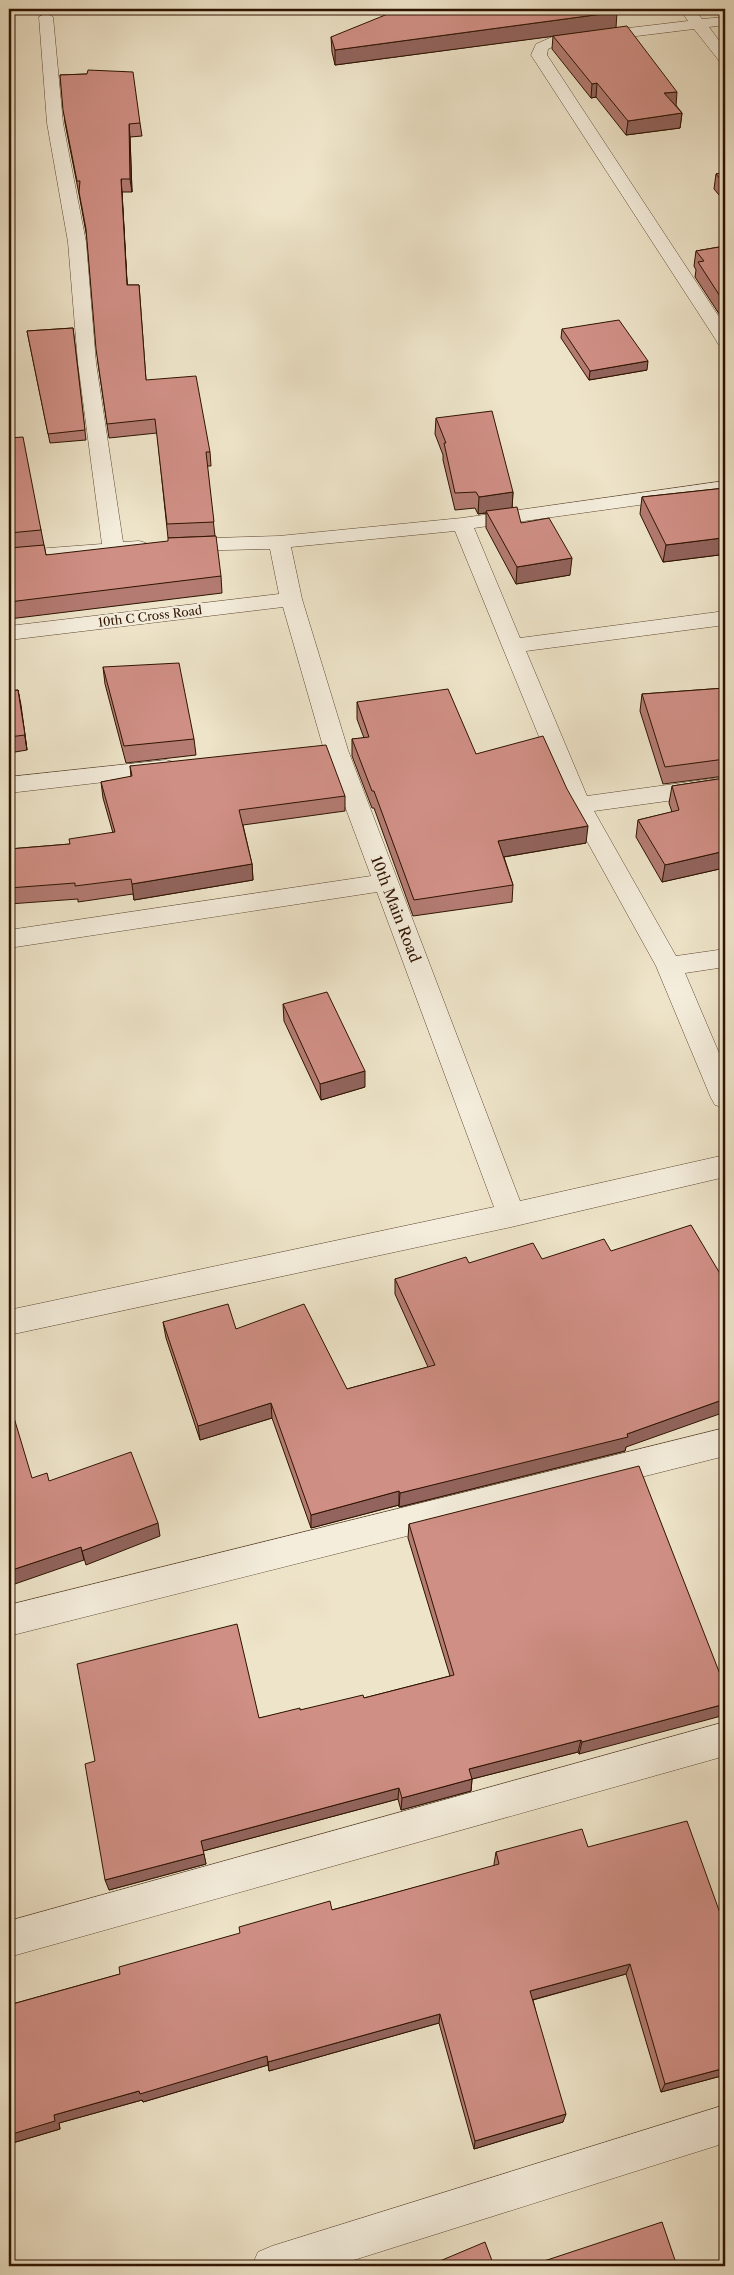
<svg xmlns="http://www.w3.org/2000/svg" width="734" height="2275" viewBox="0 0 734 2275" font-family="'Libre Caslon Text',serif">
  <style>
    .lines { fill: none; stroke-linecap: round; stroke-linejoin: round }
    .street-casing { stroke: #5e4732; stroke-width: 1 }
    .street { fill: #f4eddc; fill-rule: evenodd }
    .wall { fill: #b37b72; stroke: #2e1300 }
    .shaded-wall { fill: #92645d; stroke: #2e1300 }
    .building { fill: #d08f85; stroke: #2e1300 }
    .labels { text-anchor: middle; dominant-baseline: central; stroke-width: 4.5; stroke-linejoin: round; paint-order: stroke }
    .far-street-label { font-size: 12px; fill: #2e1300; stroke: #f4eddc }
    .street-label { font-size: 15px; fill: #2e1300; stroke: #f4eddc }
  </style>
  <rect width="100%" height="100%" fill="#eee4c9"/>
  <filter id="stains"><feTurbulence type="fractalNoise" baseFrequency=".004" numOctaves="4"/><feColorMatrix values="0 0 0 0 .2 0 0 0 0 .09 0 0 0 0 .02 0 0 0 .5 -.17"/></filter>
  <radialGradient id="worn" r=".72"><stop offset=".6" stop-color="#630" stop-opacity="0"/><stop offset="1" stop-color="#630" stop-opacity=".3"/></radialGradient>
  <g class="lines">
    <defs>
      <path id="street" d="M684,9H694L702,19L725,17V25L709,27L725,49V64L720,62L694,29L555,46L548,49L547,55L725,326V346L718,344L716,340L531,55L536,44L552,37L688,21L682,12Z
        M46,13L53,17L63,123L86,242L96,363L123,542L139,541L146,543L149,547L146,551L139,553L9,563V551L102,544L78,363L68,242L47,123L39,17Z
        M725,481V493L474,528L520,638L725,611V625L526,651L587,796L725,777V793L594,811L676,956L725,949V967L685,973L725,1067V1108L715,1105L711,1098L656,966L567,805L455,531L291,547L302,599L348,750L520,1201L725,1155V1177L511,1227L9,1335V1310L494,1207L377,892L9,948V930L371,876L324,750L283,607L9,640V626L279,594L270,549L180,551L173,549L170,545L173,541L180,539L279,536L462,518Z
        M166,760L174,762L178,768L174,774L9,793V777Z
        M725,1428V1456L9,1636V1605Z
        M725,1722V1756L9,1957V1921Z
        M725,2105V2143L335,2266H252L258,2252L272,2246Z"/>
    </defs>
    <use href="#street" class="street-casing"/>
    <use href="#street" class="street"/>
  </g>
  <path class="wall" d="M616,27L682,113L680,128L626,135L596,97L591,98L552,49L553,36L335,65L332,52L331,37Z
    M87,74L140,123L142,136L130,137L132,192H122L127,285H139L146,380L210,452L211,466H207L215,536L168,538L157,433L109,438L98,363L87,238L79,194L65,123L60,75Z
    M725,172V202L714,189L716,174Z
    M725,246V323L695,277L696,270L694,266L696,251Z
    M73,328L86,440L50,443L27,331Z
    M562,329L647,370L589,380L561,338Z
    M436,418L513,492L512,508L521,523L570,575L516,584L486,528V513L478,514L475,508L455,510L443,460V455L435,434Z
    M9,438L41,530L46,555L221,576L222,593L9,619Z
    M725,488V566L719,555L663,562L640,514L642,497Z
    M725,632V645L724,641Z
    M103,667L194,739L196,755L126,763L105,684Z
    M725,688V776L663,784L640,711L642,694Z
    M18,690L27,750L9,753V691Z
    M357,702L476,754L586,843L504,857L513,885L512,902L413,916L374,808H372L352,756V739L364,738L357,719Z
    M130,766L345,796V811L243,825L252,864L253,880L134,900L133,894L78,902V899L9,904V849L70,844L113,833L103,798L101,782L131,777Z
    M725,778V870L724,868L662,882L636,837L638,820L672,812L669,803L672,786Z
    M283,1004L365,1087L321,1100L284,1021Z
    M469,1263L626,1447L625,1451L399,1507V1505L311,1528L272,1418L200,1440L166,1338L163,1322L236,1329L347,1389L428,1367L395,1294V1279Z
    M409,1524L725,1687L579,1754L578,1752L472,1779L471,1791L401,1810L398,1799L203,1851L206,1864L109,1890L259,1718L364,1698L450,1676L408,1538Z
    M588,1847L725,2075L661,2092L626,1974L533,2000L563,2122L474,2149L439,2023L269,2071L268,2065L143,2102L142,2100L59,2123L60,2129L9,2144V2005L120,1974L332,1910L494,1866V1864L496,1852Z"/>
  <path class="shaded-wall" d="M617,12L616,28L335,65V50Z
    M597,83L596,97L591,98L592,84Z
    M677,92L676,106L663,107L664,93Z
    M682,113L680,128L626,135L628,121Z
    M129,124L130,137L132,192L130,179Z
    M121,179L122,192L128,298L127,285Z
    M648,361L647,370L589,380L590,371Z
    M513,492L512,509L478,514L479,497Z
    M722,538L719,555L663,562L666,545Z
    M572,558L570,575L516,584L517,567Z
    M18,690L21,705L27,750L25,735Z
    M588,826L586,843L497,858L498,841Z
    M725,851V863L724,868L662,882L665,865Z
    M252,864L253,880L134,900L132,884Z
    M365,1071V1087L321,1100L320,1084Z
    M725,1399V1412L626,1447L625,1451L399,1507L400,1493L627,1434Z
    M271,1403L272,1418L200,1440L198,1426Z
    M399,1491V1505L311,1528V1515Z
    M158,1523L160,1536L86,1565L82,1551Z
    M81,1547L84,1560L9,1586V1571Z
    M725,1704V1715L579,1754L582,1742Z
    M581,1740L578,1752L468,1780L469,1769Z
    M472,1779L471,1791L401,1810L402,1798Z
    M399,1788L398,1799L203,1851L201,1841Z
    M204,1854L206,1864L109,1890L105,1880Z
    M630,1964L626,1974L528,2001L530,1991Z
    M440,2014L439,2023L269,2071L268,2062Z
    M267,2056L268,2065L143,2102L142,2100L59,2123L60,2129L9,2144V2135L54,2115L139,2091Z
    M725,2068V2075L661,2092L665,2084Z
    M566,2114L563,2122L474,2149L475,2141Z"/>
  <path class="building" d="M400,9H614L617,12L335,50L331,37Z
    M627,26L677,92L664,93L682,113L628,121L597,83L592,84L553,36Z
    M88,70L133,72L140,123L129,124L130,179H121L127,285H139L146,380L196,376L210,452H206L214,522L167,524L155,419L107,424L96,349L86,229L79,192L80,181H77L63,110L60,75L87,74Z
    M725,172V185L716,174Z
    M725,246V304L698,262L704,261L696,251Z
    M619,320L648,361L590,371L562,329Z
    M73,328L85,430L48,434L27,331Z
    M492,411L513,492L479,497L476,492L455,493L444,443H446L436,418Z
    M23,437L41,530L9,533V438Z
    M725,488V544L722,538L666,545L642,497Z
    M517,507L521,523L549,518L572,558L517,567L486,511Z
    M216,536L221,576L9,602V548L44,545L46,555L168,541V538Z
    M179,663L194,739L124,746L103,667Z
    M725,688V759L665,767L642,694Z
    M448,689L476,754L543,736L567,789L588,826L498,841L513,885L414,900L374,791H372L352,739L369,737L357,702Z
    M18,690L25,735L9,737V691Z
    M326,745L345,796L239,810L252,864L132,884L131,879L75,886V883L9,888V849L70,844L69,839L115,832L101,782L132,776L130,766Z
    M725,778V851L665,865L638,820L679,810L672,786Z
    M327,992L365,1071L320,1084L283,1004Z
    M691,1225L725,1282V1399L627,1434L628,1437L400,1493L399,1491L311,1515L271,1403L198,1426L163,1322L228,1304L236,1329L304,1304L347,1389L435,1365L395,1279L466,1257L469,1263L533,1243L542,1259L604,1239L611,1251Z
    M9,1401L32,1478L47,1473L49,1481L131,1452L158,1523L82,1551L81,1547L9,1571Z
    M639,1466L725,1687V1704L582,1742L581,1740L469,1769L472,1779L402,1798L399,1788L201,1841L204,1854L105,1880L85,1764L95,1761L77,1664L237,1624L259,1718L300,1708V1710L363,1695L364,1698L454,1675L409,1524Z
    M687,1821L725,1927V2068L665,2084L630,1964L530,1991L566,2114L475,2141L440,2014L268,2062L267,2056L140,2094L139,2091L54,2115L55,2121L9,2135V2005L120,1974L119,1967L240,1933L239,1927L330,1901L332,1910L499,1864L496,1852L582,1829L588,1847Z
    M662,2222L677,2266H529Z
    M485,2242L494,2266H428Z"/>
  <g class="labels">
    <g class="far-street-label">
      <text transform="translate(150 616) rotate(-7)">10th C Cross Road</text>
    </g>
    <g class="street-label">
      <text transform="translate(396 909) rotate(69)">10th Main Road</text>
    </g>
  </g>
  <rect width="734" height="2275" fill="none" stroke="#eee4c9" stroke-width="30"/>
  <rect x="10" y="10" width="714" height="2255" fill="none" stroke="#2e1300" stroke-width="2.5"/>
  <rect x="15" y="15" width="704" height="2245" fill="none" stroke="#2e1300"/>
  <rect width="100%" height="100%" filter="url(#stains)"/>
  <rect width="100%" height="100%" fill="url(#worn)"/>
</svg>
